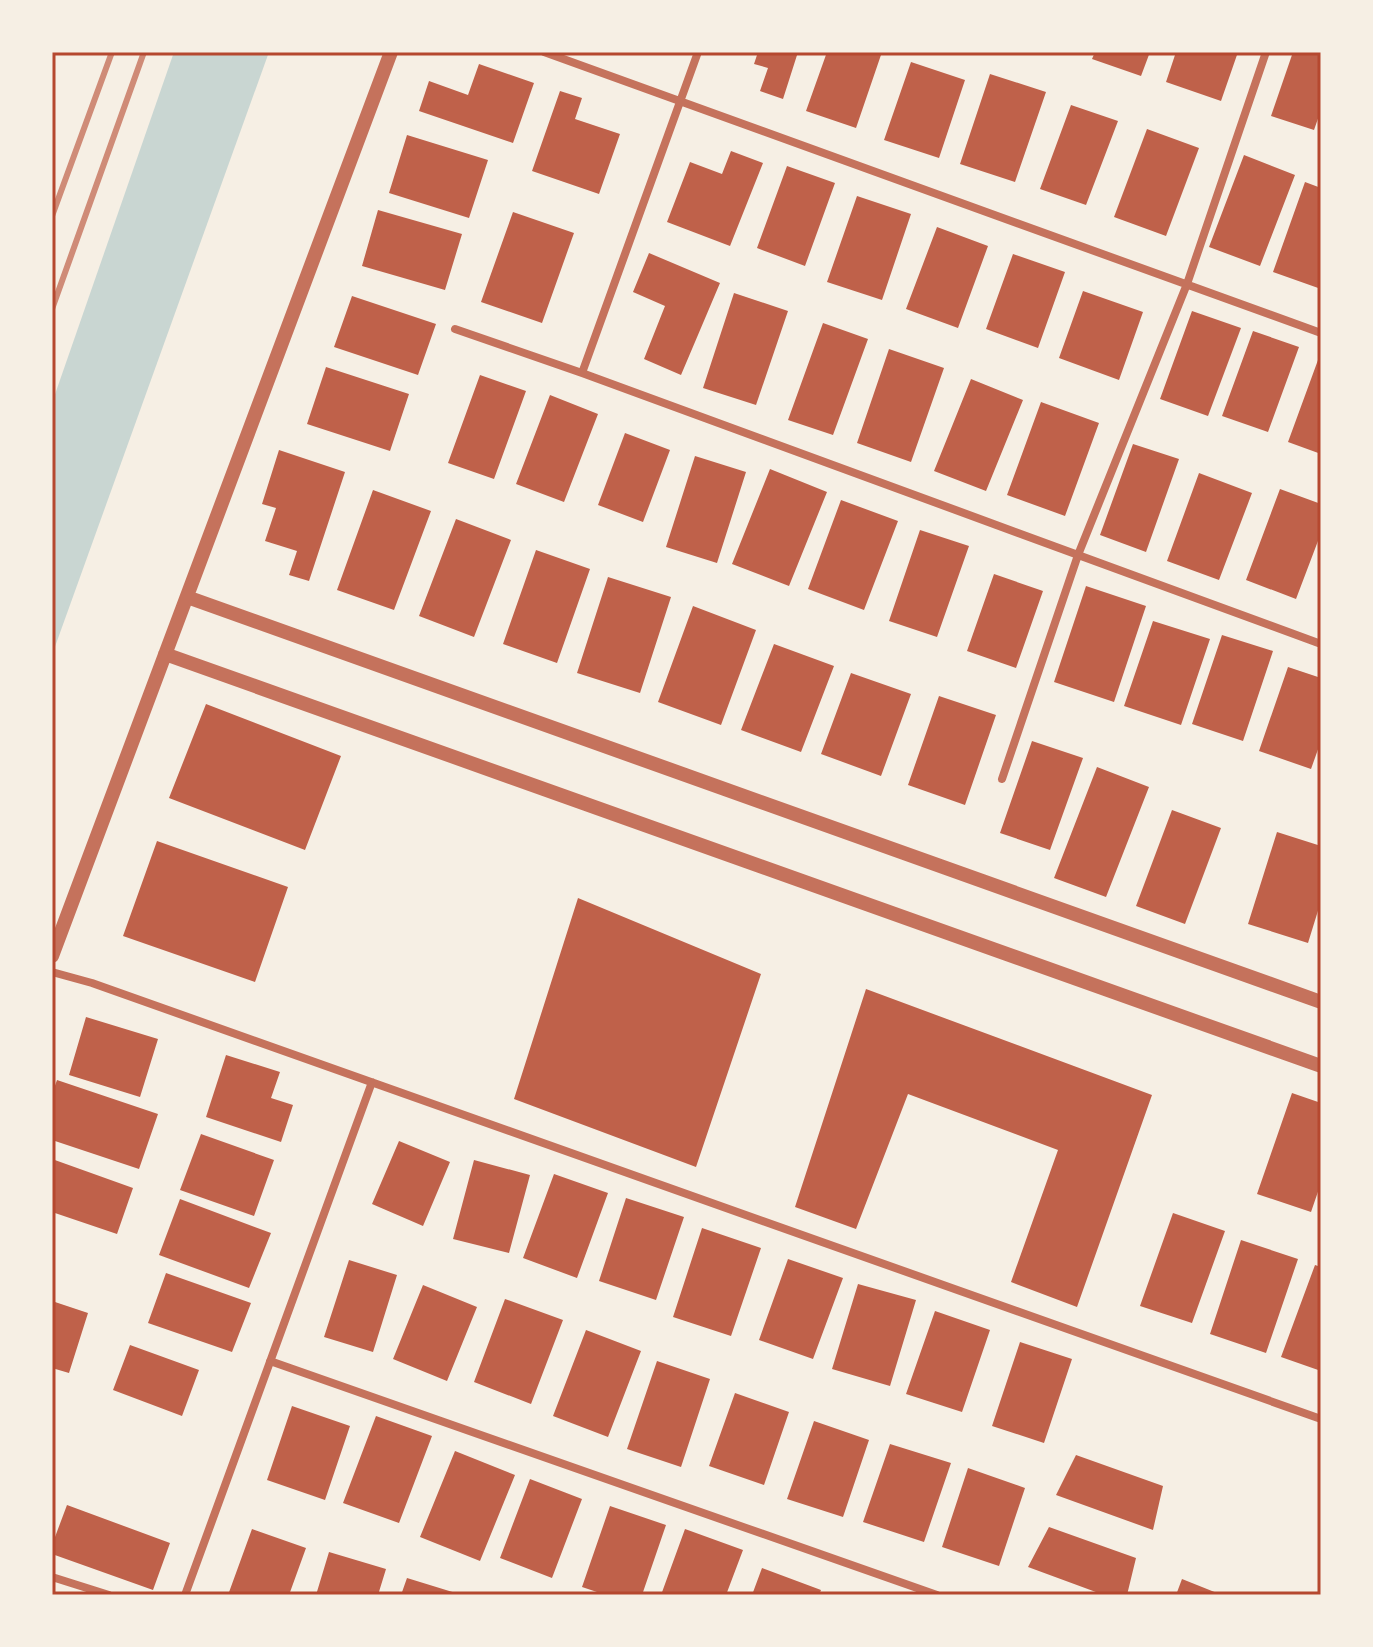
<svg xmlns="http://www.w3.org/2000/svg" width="1373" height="1647" viewBox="0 0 1373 1647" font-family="'PT Sans Narrow',sans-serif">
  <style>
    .water { fill: #c9d6d2 }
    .building { fill: #bf614a }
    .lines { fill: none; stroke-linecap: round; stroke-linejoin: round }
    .minor { stroke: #c5725c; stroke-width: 8 }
    .tertiary { stroke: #c5725c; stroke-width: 14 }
    .rail { stroke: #cf8b77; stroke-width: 6 }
    .neatline { fill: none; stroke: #b5482f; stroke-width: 3 }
  </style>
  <rect width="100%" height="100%" fill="#f6efe4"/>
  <path class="water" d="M174,52H269L52,655V403Z"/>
  <path class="building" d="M758,52H798L783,99L760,91L768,68L754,64Z
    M827,52H882L856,128L806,111Z
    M1095,52H1150L1141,76L1092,59Z
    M1176,52H1238L1221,101L1166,82Z
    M1293,52H1321V110L1314,130L1271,116Z
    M911,62L965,80L939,158L884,140Z
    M479,64L534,83L513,143L419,111L429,81L468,95Z
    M990,74L1046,92L1015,182L960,164Z
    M560,91L582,98L575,119L620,134L599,194L532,171Z
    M1071,105L1118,121L1086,205L1040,189Z
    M1147,129L1199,148L1166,236L1114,217Z
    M407,135L488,160L469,218L389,193Z
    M731,151L763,163L730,246L667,222L690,162L722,174Z
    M1244,155L1295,175L1260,266L1209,247Z
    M787,166L835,183L805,266L757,248Z
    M1305,182L1321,188V289L1273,272Z
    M857,196L911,214L882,300L827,282Z
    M378,210L462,234L445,290L362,266Z
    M513,212L574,233L542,323L481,302Z
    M937,227L988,246L958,328L906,309Z
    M649,253L720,283L681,375L644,359L665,306L633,292Z
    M1013,254L1065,272L1038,348L986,329Z
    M1083,291L1143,312L1119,380L1059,358Z
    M734,293L788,311L756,405L703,388Z
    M352,296L436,324L418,375L334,347Z
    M1192,311L1241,328L1208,416L1160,399Z
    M823,323L868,339L833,435L788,420Z
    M1253,331L1299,347L1268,432L1222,416Z
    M889,349L944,368L911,462L857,443Z
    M1318,360L1321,361V454L1288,442Z
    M326,367L409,394L390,451L307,424Z
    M480,375L526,391L494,479L448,463Z
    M971,379L1023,400L986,491L934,471Z
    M550,395L598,414L564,502L516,484Z
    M1041,402L1099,423L1065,516L1007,495Z
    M625,433L670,450L643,522L598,505Z
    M1133,444L1179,459L1146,552L1100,535Z
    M279,450L345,472L309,581L289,575L297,551L265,541L276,508L262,504Z
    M695,456L746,472L717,563L666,547Z
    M770,469L827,492L789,586L732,564Z
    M1199,473L1252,493L1219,580L1167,561Z
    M1280,489L1321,504V533L1296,599L1246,580Z
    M373,490L431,511L394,610L337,590Z
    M841,500L898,521L864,610L808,589Z
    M456,519L511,540L474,637L419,616Z
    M920,530L969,546L937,637L889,621Z
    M536,550L590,569L557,663L503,644Z
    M994,574L1043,591L1016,668L967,651Z
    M608,577L671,597L640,693L577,673Z
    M1086,586L1146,606L1114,702L1054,682Z
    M693,606L756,630L721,725L658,702Z
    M1153,621L1210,639L1181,725L1124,706Z
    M1222,635L1273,651L1243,741L1192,724Z
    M774,644L834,666L801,752L741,730Z
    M1288,667L1321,678V741L1311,769L1259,751Z
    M851,673L911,694L881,776L821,754Z
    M939,696L996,715L965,805L908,785Z
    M206,704L341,756L305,850L169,798Z
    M1032,741L1083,758L1050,850L1000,833Z
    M1097,767L1149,787L1106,897L1054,878Z
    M1172,810L1221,828L1185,924L1136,906Z
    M1277,832L1321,846V901L1308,943L1248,924Z
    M157,841L288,887L255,982L123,936Z
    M578,898L761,974L696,1167L514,1099Z
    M866,989L1152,1095L1077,1307L1011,1282L1058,1150L908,1094L856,1229L795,1207Z
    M86,1017L158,1039L140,1097L69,1075Z
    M226,1055L280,1072L271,1098L293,1105L281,1142L206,1117Z
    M57,1080L158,1114L139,1169L52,1140V1094Z
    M1292,1093L1321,1103V1183L1311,1212L1257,1194Z
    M201,1134L274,1160L254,1216L180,1190Z
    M399,1141L450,1162L423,1226L372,1204Z
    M52,1159L133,1188L117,1234L52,1212Z
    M474,1160L530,1175L509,1253L453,1239Z
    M554,1174L608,1193L577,1278L523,1258Z
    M626,1198L684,1217L656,1300L599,1281Z
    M180,1199L271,1233L249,1288L159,1255Z
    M1173,1213L1225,1231L1192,1323L1140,1306Z
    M702,1228L761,1248L731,1336L673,1317Z
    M1241,1240L1298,1259L1266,1353L1210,1334Z
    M788,1259L843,1278L813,1359L759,1340Z
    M349,1260L397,1275L373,1352L324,1337Z
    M1315,1265L1321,1267V1371L1281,1357Z
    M166,1273L251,1303L232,1352L148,1323Z
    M858,1284L916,1300L890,1386L832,1369Z
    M423,1285L477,1307L447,1381L393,1359Z
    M505,1299L563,1320L531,1404L474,1382Z
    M52,1301L88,1313L69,1373L52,1368Z
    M935,1311L990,1330L962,1412L906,1394Z
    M586,1330L641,1351L608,1437L553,1416Z
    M1020,1342L1072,1359L1044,1443L992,1426Z
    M130,1345L199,1370L182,1416L113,1390Z
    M657,1361L710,1379L681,1467L627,1449Z
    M735,1393L789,1412L764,1485L709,1466Z
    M292,1406L350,1426L325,1500L267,1480Z
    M376,1416L432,1436L399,1523L343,1503Z
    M814,1421L869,1440L843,1517L787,1499Z
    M890,1444L951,1463L924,1542L863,1522Z
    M455,1451L515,1475L480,1561L420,1537Z
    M1076,1455L1163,1486L1153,1530L1056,1495Z
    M968,1468L1025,1488L999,1566L942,1547Z
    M530,1479L582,1499L552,1578L500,1558Z
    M67,1505L170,1543L153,1590L52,1554V1545Z
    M610,1506L666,1525L642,1595H606L582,1587Z
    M1049,1527L1136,1558L1127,1595H1104L1028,1567Z
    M252,1529L306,1548L289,1595H228Z
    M685,1529L743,1550L726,1595H661Z
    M329,1552L386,1569L378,1595H316Z
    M762,1568L821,1590L819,1595H752Z
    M407,1578L459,1594V1595H401Z
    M1182,1579L1222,1595H1176Z"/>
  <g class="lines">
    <path class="minor" d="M544,52L1321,333
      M455,329L582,373L1321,644
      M582,373L698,52
      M1002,779L1078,555L1187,284L1266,52
      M52,972L92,983L1321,1419
      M270,1361L937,1595
      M52,1577L109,1595
      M185,1595L372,1082"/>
    <path class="tertiary" d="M187,597L1321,1002
      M165,654L1321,1066
      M52,956L391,52"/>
    <path class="rail" d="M52,216L112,52
      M52,309L144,52"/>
  </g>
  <rect width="1373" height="1647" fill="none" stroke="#f6efe4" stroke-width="108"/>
  <rect x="54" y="54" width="1265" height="1539" class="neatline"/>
</svg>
